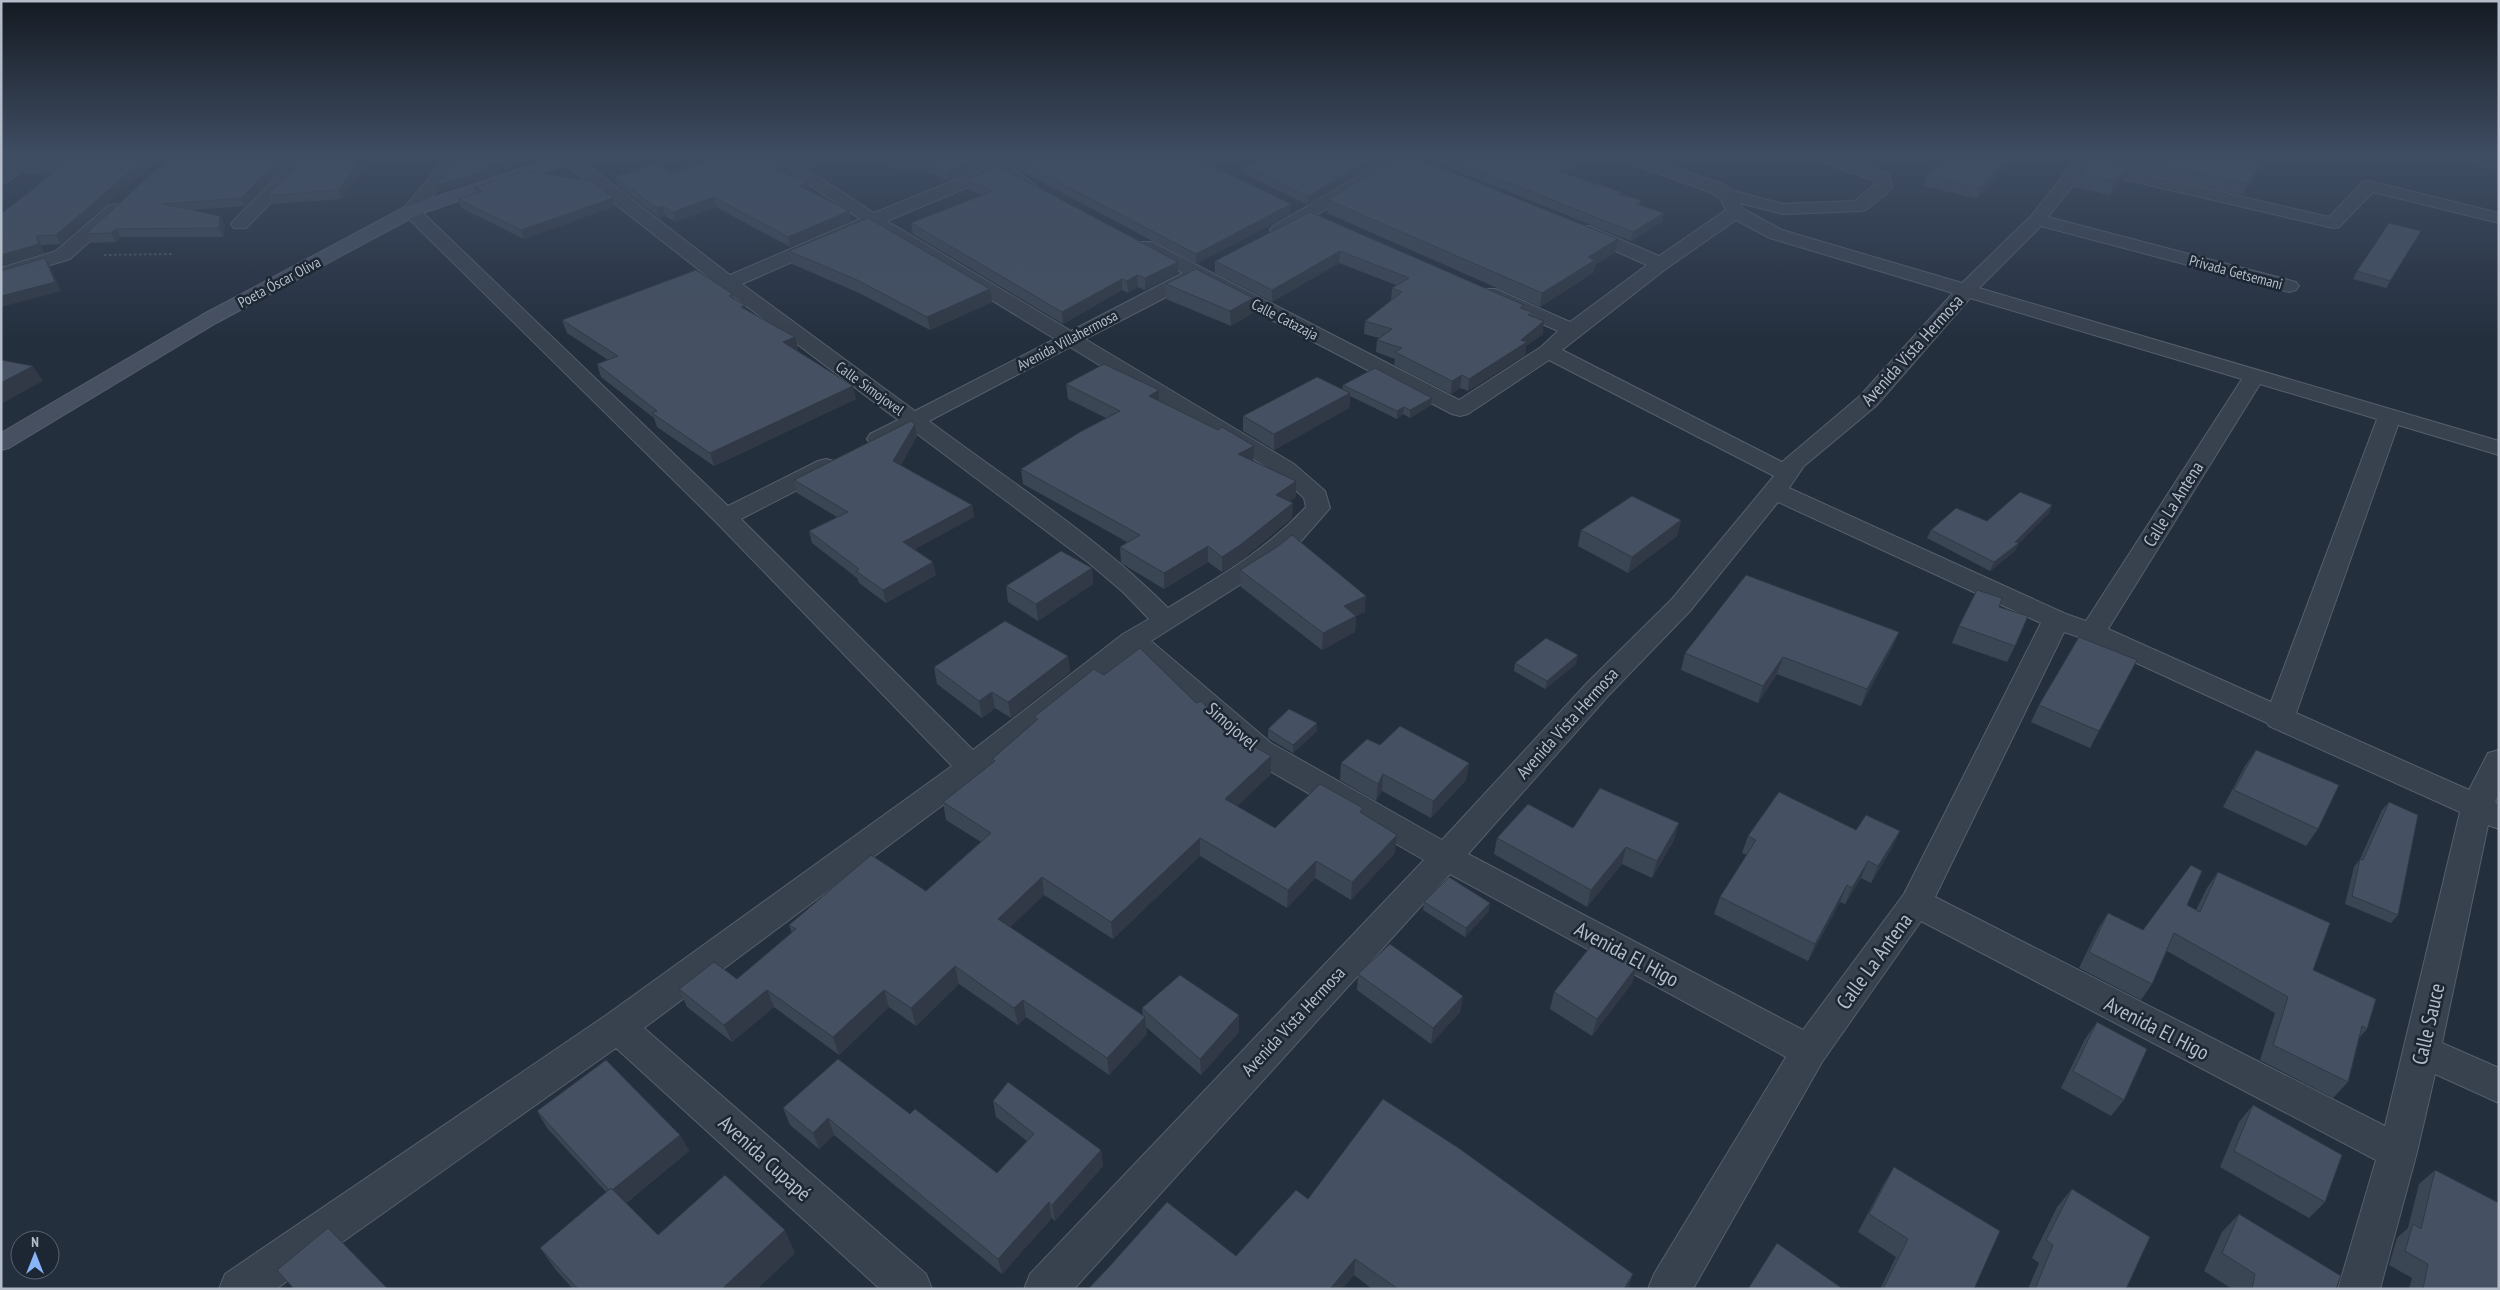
<svg xmlns="http://www.w3.org/2000/svg" width="2500" height="1290" viewBox="0 0 2500 1290" font-family="'PT Sans Narrow',sans-serif">
  <style>
    .lines { fill: none; stroke-linecap: round; stroke-linejoin: round }
    .street-casing { stroke: #565f6c; stroke-width: 2 }
    .secondary-casing { stroke: #565f6c; stroke-width: 2 }
    .path { stroke: #44595c; stroke-width: 2; stroke-dasharray: 2.5 2.5; stroke-linecap: butt }
    .street { fill: #38414e; fill-rule: evenodd }
    .secondary { fill: #465061; fill-rule: evenodd }
    .wall { fill: #3b4654 }
    .shaded-wall { fill: #303945 }
    .building { fill: #455162; stroke: #303945 }
    .labels { text-anchor: middle; dominant-baseline: central; stroke-width: 5; stroke-linejoin: round; paint-order: stroke }
    .far-street-label { font-size: 15px; fill: #b4bcc9; stroke: #1d2633 }
    .street-label { font-size: 18px; fill: #b4bcc9; stroke: #1d2633 }
    .near-street-label { font-size: 21px; fill: #b4bcc9; stroke: #1d2633 }
  </style>
  <rect width="100%" height="100%" fill="#242f3e"/>
  <g class="lines">
    <defs>
      <path id="street" d="M20,157H39L7,182L1,183V170Z
        M297,157H315L246,228H234L231,224L234,220Z
        M447,157H464L421,211L728,506L818,461L826,459L834,461L838,466L834,471L741,519L973,750L1123,634L1149,619L1123,592L1089,563L912,430C898,437 885,448 870,444L867,439L870,434L898,420L721,287L563,163L562,157H577L730,275L860,219L768,157H788L874,213L985,168L970,157H991L999,162L1012,157H1035L1033,160L1012,169L1036,185L1033,189H1021L997,175L887,221L1071,331L1183,273L1138,250L1136,246L1138,242H1152L1459,400L1541,347L1558,331L1482,297L1479,293L1482,289H1496L1570,322L1647,265L1577,234L1574,230L1577,226H1589L1659,256L1726,210L1720,198L1710,192L1622,160L1620,157H1645L1722,184L1734,191L1783,204L1855,201L1874,185L1875,181L1818,160L1816,157H1841L1889,174L1892,187L1889,191L1866,210L1860,211L1783,214L1740,203L1743,209L1782,230L1962,283L2031,216L2078,157H2095L2092,162L2329,217L2363,182L2369,181L2499,213V223L2373,192L2339,227L2333,228L2085,170L2048,217L2296,282L2299,286L2296,290L2289,292L2041,226L1979,288L2499,441V455L2398,425L2296,713L2469,790L2488,753L2499,750V794L2495,802L2499,804V829L2488,825L2442,1043L2499,1068V1103L2435,1074L2417,1152L2380,1289H2338L2376,1160L1921,921L1822,1062L1693,1289H1648L1654,1274L1786,1057L1450,874L1074,1289H1024L1030,1274L1424,860L1249,759L1133,654L983,775L644,1028L926,1274L932,1289H880L616,1048L276,1289H219L225,1274L605,1016L952,766L716,522L405,215L402,211L405,207ZM1736,220L1770,238L1953,293L1860,396L1782,462L1562,350L1667,268ZM872,227L1055,339L915,411L742,284ZM1197,281L1452,414L1460,416L1468,414L1549,360L1774,476L1672,599L1588,682L1442,840L1271,743L1151,641L1276,562L1302,540L1330,508L1325,491L1294,464L1085,339ZM1970,298L2242,379L2086,621L2066,614L1789,488L1804,466L1876,406ZM1070,347L1278,474L1304,498L1306,507C1264,552 1220,576 1168,608C1099,538 1008,480 929,421ZM2260,384L2377,419L2271,702L2108,629ZM1778,502L2041,623L1904,894L1803,1030L1468,854L1608,696L1690,611ZM2064,632L2082,638L2267,723L2269,726L2460,812L2385,1126L1935,897Z
        M1392,157H1413L1285,234H1273L1270,230L1273,226Z
        M2461,157L2499,159V169L2463,160Z
        M115,204L121,205L124,209L121,213L70,259L1,280V268L56,251L109,205Z"/>
      <path id="secondary" d="M555,157H581L579,160L417,215L216,323L9,448L1,450V433L202,315L405,207Z"/>
    </defs>
    <use href="#street" class="street-casing"/>
    <use href="#secondary" class="secondary-casing"/>
    <path class="path" d="M104,255L172,254"/>
    <use href="#street" class="street"/>
    <use href="#secondary" class="secondary"/>
  </g>
  <path class="wall" d="M161,157L61,244L41,245L44,253L1,266L54,172L26,174L25,172H23L18,164Z
    M170,157H295L245,206L193,210L225,225L223,237H121L116,242L91,243L86,234Z
    M305,157H380L378,159L370,160L342,199L272,204L267,196Z
    M792,157H842L809,168Z
    M872,157H980L981,158L982,168L949,181L919,168L904,173Z
    M1388,157L1308,205L1244,174V166Z
    M1422,157H1596L1566,174L1621,192V194L1641,200L1640,205L1664,213L1662,222L1631,241Z
    M1714,157H1745L1736,163Z
    M2014,157L1977,199L1924,186L1927,175Z
    M2100,157H2267L2242,195L2129,169L2123,181L2110,195L2074,187L2080,173L2099,161Z
    M1016,160L1291,204V214L1196,264L1017,169Z
    M673,172L790,174L788,175L810,191L849,211L851,221L790,247L716,207L675,222L665,216L660,218L618,186L615,177Z
    M967,179L1178,273L1145,290L1138,287L1128,293L1122,290L1063,324L913,234L911,223L981,195L968,190Z
    M474,188L613,198L615,206L524,239L461,208L458,199L476,193Z
    M1328,200L1615,252L1595,265L1593,273L1540,307L1327,213Z
    M1310,212L1524,309L1532,312V316L1543,334L1526,346L1525,355L1468,391L1460,388L1451,394L1394,365L1395,359L1376,352L1377,340L1379,338L1364,334L1365,321L1391,300L1392,288L1396,285L1339,263L1272,302L1215,273V261Z
    M2421,231L2386,288L2353,279L2357,271Z
    M789,251L990,289L992,302L930,330L859,293L792,264Z
    M1166,284L1253,298V313L1231,326L1166,299Z
    M733,294L734,298L747,310L795,337L798,350H796L856,399L714,466L657,427L654,418L601,377L597,364L608,360L567,333L562,320Z
    M1066,384L1159,401L1253,461L1296,481V497L1290,501L1292,518L1240,561L1222,572L1208,562L1164,589L1121,563L1120,547L1127,542L1023,484L1021,469L1106,418L1068,399Z
    M1343,385L1432,398L1431,405L1410,418L1403,414L1397,419L1350,396L1349,408L1274,450L1243,431V416L1342,390Z
    M915,424L917,436L901,465L972,505L974,517L915,549L936,575L886,603L859,583L857,578L812,543L809,531L837,517L797,493L794,480Z
    M2052,505L2049,513L2019,543L2015,551L1990,571L1927,538L1931,530L1987,521Z
    M1681,520L1677,536L1628,573L1578,546L1581,530Z
    M1277,547L1365,612L1356,616L1355,632L1322,650L1241,587L1240,570Z
    M1092,568L1093,584L1038,621L1008,602L1006,586Z
    M1999,607L2015,646L2007,662L1952,643L1959,626Z
    M1899,632L1892,648L1861,706L1777,674L1758,703L1681,670L1685,653Z
    M1068,656L1070,672L1011,718L995,708L982,718L937,684L934,667Z
    M1515,663L1576,664L1545,689L1514,671Z
    M1104,675L1196,703L1243,745L1271,756V774L1237,806L1275,828L1363,808L1362,814L1395,853L1351,900L1315,878L1287,908L1200,856L1113,939L1044,895L1010,927L1143,1015L1142,1008L1239,1032L1201,1075L1146,1027L1147,1034L1109,1075L1026,1017L1018,1025L959,984L916,1026L889,1007L839,1055L774,1007L732,1042L687,1007L679,989L737,979L792,933L789,925L926,891L981,842L946,820L943,802L992,763V759L1035,722L1034,717Z
    M2039,705L2099,731L2090,748L2031,722Z
    M1268,729L1317,731L1293,753L1268,738Z
    M1380,745L1469,763L1466,780L1431,818L1382,791L1376,801L1340,780L1341,763Z
    M2256,750L2318,829L2306,846L2223,807L2245,766Z
    M2389,802L2398,915L2391,923L2345,904L2354,867L2360,859L2382,810Z
    M1573,828L1674,840L1652,878L1622,864L1587,907L1494,854L1497,838Z
    M1748,836L1892,848L1871,883L1861,878L1845,904L1840,902L1808,961L1714,914L1720,897L1747,855L1742,853Z
    M2218,872L2313,970L2367,1029L2359,1038L2348,1082L2333,1098L2260,1060L2275,1013L2167,951L2152,984L2141,1000L2079,968L2098,929L2108,913L2143,930L2187,905L2196,910L2207,888Z
    M1424,902L1489,911L1465,937L1423,910Z
    M1637,966L1632,983L1592,1036L1550,1009L1554,992Z
    M1358,974L1463,996L1460,1012L1431,1044L1357,990Z
    M2097,1022L2124,1100L2111,1116L2061,1088L2085,1039Z
    M993,1101L1101,1150L1103,1166L1055,1221L1052,1218L1002,1274L834,1135L819,1149L790,1125L783,1108L910,1114L997,1173L1027,1141L996,1117Z
    M2253,1105L2325,1202L2309,1218L2220,1167L2239,1122Z
    M537,1111L680,1135L689,1151L626,1203L658,1235L795,1253L757,1289H573L556,1270L540,1248L606,1192L547,1128Z
    M1894,1167L1974,1289H1880L1896,1257L1858,1232L1883,1185Z
    M2435,1170L2499,1289H2409L2412,1278L2389,1265L2397,1238L2408,1228L2419,1184Z
    M2072,1189L2126,1289H2028L2039,1263L2032,1258L2057,1207Z
    M1308,1199L1628,1289H1372L1354,1275L1342,1289H1088L1236,1256Z
    M2239,1214L2336,1289H2232L2204,1271L2222,1232Z"/>
  <path class="shaded-wall" d="M1,157H17L1,168Z
    M147,157H161L61,244L56,235Z
    M282,157H295L245,206L241,198Z
    M362,157H370V160L342,199L338,190Z
    M518,157H539L494,173V175L438,193L435,186Z
    M811,157H842L809,168L807,159Z
    M1000,157H1006L1000,160Z
    M1374,157H1388L1308,205V196Z
    M1582,157H1596L1556,180L1557,171Z
    M1738,157H1745L1736,163Z
    M2008,157H2014L1977,199L1981,188Z
    M2265,157H2267L2242,195L2247,184Z
    M917,158L919,168L904,173L903,163Z
    M981,158L982,168L949,181L947,171Z
    M788,165L790,174L777,179L775,169Z
    M2129,168L2123,181L2110,195L2115,181Z
    M808,183L810,193L800,186Z
    M714,197L716,207L675,222L673,212Z
    M613,198L615,206L524,239L521,230Z
    M1291,204V214L1196,264V254Z
    M662,206L665,216L660,218L657,208Z
    M849,211L851,221L790,247L788,237Z
    M1664,213L1662,222L1631,241L1633,232Z
    M220,216L225,225L223,237L219,228Z
    M116,229L121,237L116,242L111,233Z
    M36,236L41,245L44,253L1,266V255Z
    M1618,239L1615,252L1595,265L1593,273L1540,307L1542,293L1588,257Z
    M1340,251L1339,263L1272,302V290Z
    M45,258L50,267L61,291L1,307V296Z
    M1178,262V273L1145,290V278Z
    M1137,275L1138,287L1128,293L1127,281Z
    M1122,279V290L1063,324L1062,312Z
    M990,289L992,302L930,330L927,317Z
    M1253,298V313L1231,326L1230,311Z
    M745,305L749,317L741,307Z
    M1544,321L1543,334L1526,346L1525,355L1468,391L1469,379Z
    M795,337L798,350L786,355L783,342Z
    M33,366L43,381L1,404V383Z
    M1462,375L1460,388L1451,394L1452,381Z
    M853,386L856,399L714,466L710,453Z
    M1159,390V405L1149,396Z
    M1350,393L1349,408L1274,450V434Z
    M1432,398L1431,405L1410,418V410Z
    M1404,407L1403,414L1397,419V411Z
    M915,424L917,436L896,474L893,461Z
    M1254,446L1253,461L1238,454Z
    M1296,481V497L1276,510V495Z
    M1293,503L1292,518L1240,561L1222,572V557Z
    M972,505L974,517L906,554L903,542Z
    M2052,505L2049,513L2016,546L2019,543L2015,551L1990,571L1994,562Z
    M1681,520L1677,536L1628,573L1632,557Z
    M1208,546V562L1164,589V573Z
    M933,562L936,575L886,603L883,590Z
    M1092,568L1093,584L1038,621L1036,604Z
    M1366,596L1365,612L1356,616L1355,632L1322,650L1323,633L1344,606Z
    M1899,632L1892,648L1861,706L1867,689Z
    M1578,655L1576,664L1545,689L1547,681Z
    M1068,656L1070,672L1011,718L1008,702Z
    M1783,657L1777,674L1758,703L1763,686Z
    M992,692L995,708L982,718L979,701Z
    M1317,723V731L1293,753V745Z
    M1271,756V774L1226,817L1225,799Z
    M1469,763L1466,780L1431,818L1433,801Z
    M1383,774L1382,791L1376,801L1378,784Z
    M1679,823L1674,840L1652,878L1657,861Z
    M1900,831L1892,848L1871,883L1878,866Z
    M1397,835L1395,853L1351,900L1352,882Z
    M1200,838V856L1113,939L1111,922Z
    M1626,847L1622,864L1587,907L1591,890Z
    M1316,861L1315,878L1287,908L1288,890Z
    M1868,861L1861,878L1845,904L1852,888Z
    M1042,877L1044,895L1001,936L998,919Z
    M1847,885L1840,902L1808,961L1815,944Z
    M1490,903L1489,911L1465,937L1466,928Z
    M955,966L959,984L916,1026L911,1008Z
    M1637,966L1632,983L1592,1036L1597,1019Z
    M767,990L774,1007L732,1042L724,1025Z
    M884,990L889,1007L839,1055L833,1037Z
    M1463,996L1460,1012L1431,1044L1433,1028Z
    M1023,1000L1026,1017L1018,1025L1014,1008Z
    M1239,1015V1032L1201,1075L1200,1059Z
    M1145,1017L1147,1034L1109,1075L1107,1058Z
    M828,1118L834,1135L819,1149L813,1133Z
    M680,1135L689,1151L620,1207L610,1191Z
    M1101,1150L1103,1166L1055,1221L1052,1205Z
    M1049,1202L1052,1218L1002,1274L998,1259Z
    M785,1230L795,1253L757,1289H722Z
    M1355,1259L1354,1275L1342,1289H1330Z
    M1633,1274L1628,1289H1624Z"/>
  <path class="building" d="M26,157H147L56,235L36,236L39,244L1,255V214L66,163L21,165L23,163L18,164Z
    M170,157H282L241,198L163,204L220,216L219,228L116,229L111,233L86,234Z
    M305,157H362L338,190L267,196Z
    M458,157H518L487,168L492,169L435,186Z
    M721,157H777L788,165L775,169L808,183L800,186L849,211L788,237L714,197L673,212L662,206L657,208L615,177L655,163L673,172Z
    M891,157H980L981,158L947,171L917,158L903,163Z
    M1021,157H1194L1291,204L1196,254L1016,160Z
    M1266,157H1374L1308,196L1244,166Z
    M1399,157H1414L1618,239L1588,257L1595,260L1542,293L1328,200Z
    M1444,157H1582L1557,171L1621,192L1618,194L1641,200L1636,204L1664,213L1633,232Z
    M1946,157H2008L1981,188L1927,175Z
    M2128,157H2265L2247,184Z
    M2093,159L2129,168L2115,181L2080,173Z
    M998,166L1178,262L1145,278L1137,275L1127,281L1122,279L1062,312L911,223L993,191L967,179Z
    M524,171L591,181L613,198L521,230L458,199L482,191L474,188Z
    M1310,212L1524,305L1520,308L1532,312L1528,315L1544,321L1521,340L1527,342L1469,379L1462,375L1452,381L1395,352L1402,348L1377,340L1392,329L1365,321L1402,292L1392,288L1409,278L1340,251L1272,290L1215,261Z
    M868,218L990,289L927,317L857,280L789,251Z
    M2389,223L2421,231L2390,281L2357,271Z
    M45,258L55,282L1,296V271Z
    M1196,269L1253,298L1230,311L1166,284Z
    M696,270L733,294L729,296L745,305L741,307L795,337L783,342L853,386L710,453L652,413L657,411L597,364L618,356L562,320Z
    M1,360L33,366L1,383Z
    M1104,364L1159,390L1149,396L1218,430L1222,427L1254,446L1238,454L1296,481L1276,495L1293,503L1240,545L1222,557L1208,546L1164,573L1120,547L1140,535L1021,469L1080,432L1120,411L1066,384Z
    M1375,368L1432,398L1410,410L1404,407L1397,411L1343,385Z
    M1317,377L1350,393L1274,434L1243,416Z
    M911,421L915,424L893,461L972,505L903,542L933,562L883,590L856,571L859,569L809,531L848,512L794,480Z
    M2020,492L2052,505L2015,542L2019,543L1994,562L1931,530L1956,508L1987,521Z
    M1632,496L1681,520L1632,557L1581,530Z
    M1292,535L1366,596L1344,606L1356,616L1323,633L1240,570L1277,547Z
    M1061,551L1092,568L1036,604L1006,586Z
    M1746,575L1899,632L1867,689L1783,657L1763,686L1685,653Z
    M1977,590L2002,598L1999,607L2028,616L2015,646L1959,626Z
    M1005,621L1068,656L1008,702L992,692L979,701L934,667Z
    M2079,637L2137,660L2099,731L2039,705Z
    M1546,638L1578,655L1547,681L1515,663Z
    M1140,648L1196,703L1201,701L1243,745L1246,742L1271,756L1225,799L1275,828L1320,784L1363,808L1360,812L1397,835L1352,882L1316,861L1288,890L1200,838L1111,922L1042,877L998,919L1145,1017L1107,1058L1023,1000L1014,1008L955,966L911,1008L884,990L833,1037L767,990L724,1025L679,989L714,962L737,979L796,929L789,925L871,855L926,891L991,833L943,802L995,761L992,759L1038,719L1034,717L1094,669L1104,675Z
    M1289,709L1317,723L1293,745L1268,729Z
    M1400,726L1469,763L1433,801L1383,774L1378,784L1341,763L1367,739L1380,745Z
    M2256,750L2339,785L2318,829L2234,790Z
    M1600,788L1679,823L1657,861L1626,847L1591,890L1497,838L1528,804L1573,828Z
    M1779,792L1856,830L1866,815L1900,831L1878,866L1868,861L1852,888L1847,885L1815,944L1720,897L1756,840L1748,836Z
    M2389,802L2418,815L2398,915L2352,896L2360,859L2363,860Z
    M2191,865L2202,871L2187,905L2200,912L2218,872L2330,923L2313,970L2376,999L2367,1029L2362,1026L2348,1082L2273,1045L2288,997L2174,933L2152,984L2089,952L2108,913L2143,930Z
    M1449,877L1490,903L1466,928L1424,902Z
    M1595,941L1637,966L1597,1019L1554,992Z
    M1390,944L1463,996L1433,1028L1358,974Z
    M1180,975L1239,1015L1200,1059L1142,1008Z
    M2097,1022L2147,1049L2124,1100L2073,1071Z
    M838,1059L910,1114L915,1109L997,1173L1034,1134L993,1101L1008,1082L1101,1150L1052,1205L1049,1202L998,1259L828,1118L813,1133L783,1108Z
    M606,1060L680,1135L612,1190L611,1188L609,1190L537,1111Z
    M1383,1099L1460,1149L1633,1274L1624,1289H1398L1355,1259L1330,1289H1088L1109,1267L1167,1202L1236,1256L1296,1190L1308,1199Z
    M2253,1105L2342,1155L2325,1202L2234,1151Z
    M1894,1167L2000,1231L1974,1289H1883L1908,1239L1869,1214Z
    M2435,1170L2499,1203V1289H2423L2428,1264L2405,1251L2413,1224L2421,1229Z
    M725,1175L785,1230L722,1289H578L540,1248L611,1188L658,1235Z
    M2072,1189L2150,1237L2126,1289H2035L2053,1245L2046,1240Z
    M2239,1214L2341,1276L2336,1289H2252L2255,1274L2222,1253Z
    M328,1228L388,1289H294L277,1270Z
    M1777,1243L1843,1289H1748Z"/>
  <linearGradient id="sky" x2="0" y2="1"><stop stop-color="#141a22"/><stop offset="0.46" stop-color="#3f4d63"/><stop offset="1" stop-color="#3f4d63" stop-opacity="0"/></linearGradient>
  <rect width="2500" height="338" fill="url(#sky)"/>
  <g class="labels">
    <g class="far-street-label">
      <text transform="translate(2236 272) rotate(15)">Privada Getsemani</text>
      <text transform="translate(279 282) rotate(-28)">Poeta Óscar Oliva</text>
      <text transform="translate(1285 319) rotate(27)">Calle Catazaja</text>
      <text transform="translate(1067 340) rotate(-28)">Avenida Villahermosa</text>
      <text transform="translate(870 388) rotate(36)">Calle Simojovel</text>
    </g>
    <g class="street-label">
      <text transform="translate(1912 350) rotate(-48)">Avenida Vista Hermosa</text>
      <text transform="translate(2173 504) rotate(-58)">Calle La Antena</text>
      <text transform="translate(1567 723) rotate(-48)">Avenida Vista Hermosa</text>
      <text transform="translate(1232 726) rotate(41)">Simojovel</text>
      <text transform="translate(1293 1021) rotate(-47)">Avenida Vista Hermosa</text>
    </g>
    <g class="near-street-label">
      <text transform="translate(1627 954) rotate(28)">Avenida El Higo</text>
      <text transform="translate(1874 961) rotate(-54)">Calle La Antena</text>
      <text transform="translate(2428 1024) rotate(-77)">Calle Sauce</text>
      <text transform="translate(2157 1028) rotate(27)">Avenida El Higo</text>
      <text transform="translate(765 1158) rotate(42)">Avenida Cupapé</text>
    </g>
  </g>
  <rect width="2500" height="1290" fill="none" stroke="#b4bcc9" stroke-width="5"/>
  <g transform="translate(35 1255)"><circle r="24" fill="#1d2633" stroke="#59626f"/>
  <path d="M0-4L9 19L0 12L-9 19Z" fill="#8ab4f8"/>
  <text y="-8" font-size="14" font-weight="bold" text-anchor="middle" fill="#b4bcc9">N</text>
  </g>
</svg>
